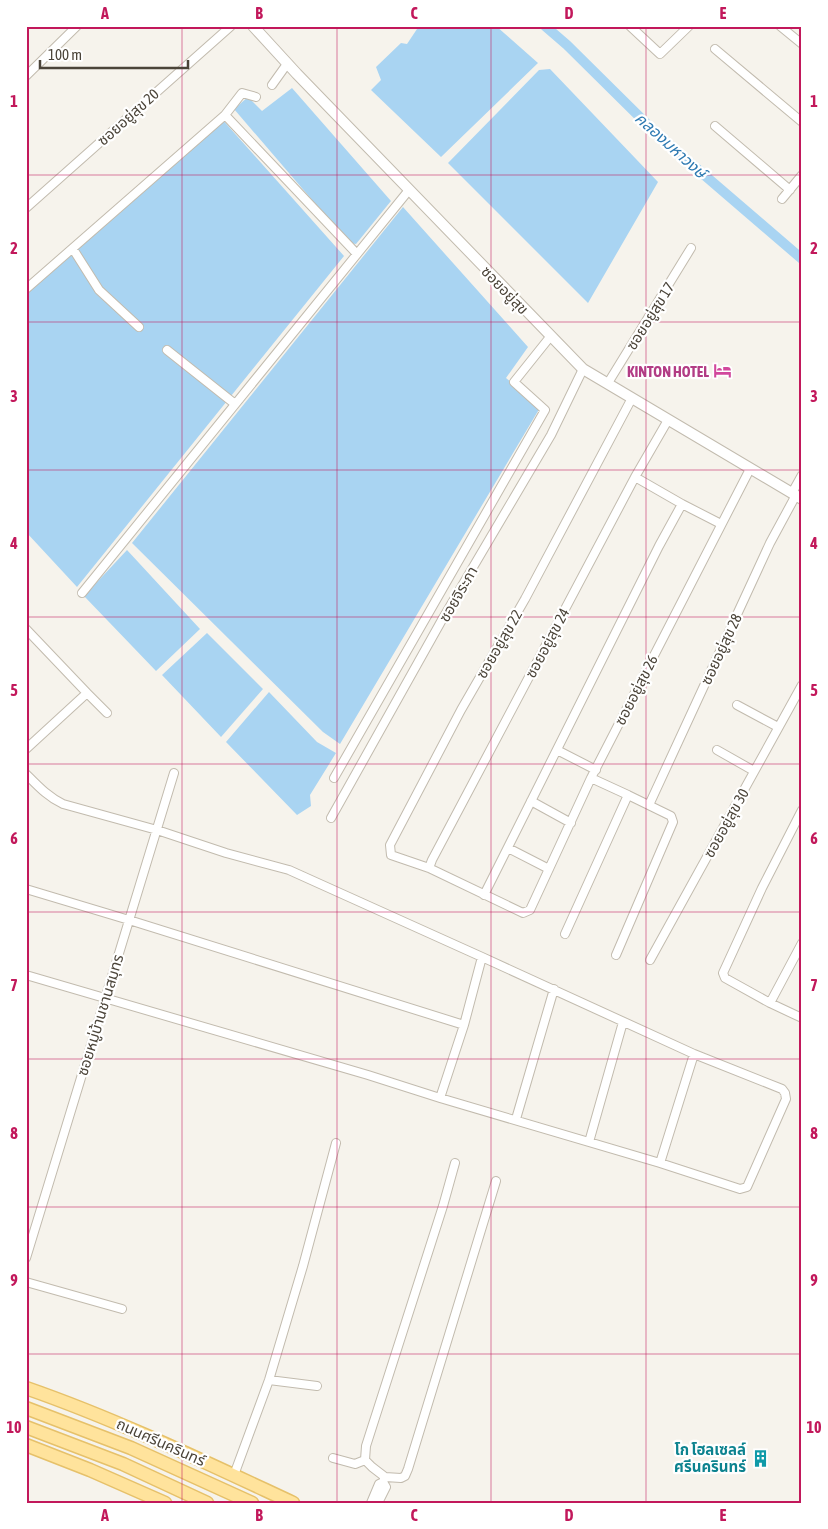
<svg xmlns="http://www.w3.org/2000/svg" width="828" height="1529" viewBox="0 0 828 1529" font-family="'Asap Condensed','Noto Sans Thai',sans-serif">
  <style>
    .water { fill: #a9d4f2 }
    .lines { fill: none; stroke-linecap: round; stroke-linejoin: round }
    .canal { stroke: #a9d4f2; stroke-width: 10 }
    .minor-casing { stroke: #c2bbae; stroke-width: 10 }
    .tertiary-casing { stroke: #c2bbae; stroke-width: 12 }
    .primary-casing { stroke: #e6c16a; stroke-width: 15 }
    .minor { stroke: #fff; stroke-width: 8 }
    .tertiary { stroke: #fff; stroke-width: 10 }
    .primary { stroke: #ffe39c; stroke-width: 12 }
    .grid { fill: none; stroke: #c2185b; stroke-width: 1; stroke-opacity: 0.55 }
    .labels { text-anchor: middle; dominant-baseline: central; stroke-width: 4.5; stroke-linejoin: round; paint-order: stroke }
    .street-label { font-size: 15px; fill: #4b4439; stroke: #fff }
    .hotel-label { font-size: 15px; font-weight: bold; fill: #b23c85; stroke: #fff; text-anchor: end }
    .culture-label { font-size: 15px; font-weight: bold; fill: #0d838f; stroke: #fff; text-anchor: end }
    .water-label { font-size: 16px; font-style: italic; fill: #2e7ab2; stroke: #fff }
    .neatline { fill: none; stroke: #c2185b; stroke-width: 2 }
    .grid-label { font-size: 16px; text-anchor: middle; font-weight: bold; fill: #c2185b }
  </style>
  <rect width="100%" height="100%" fill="#f6f3ec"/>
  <path class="water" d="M419,26H496L538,63L441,157L371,90L381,80L376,67L401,43L407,44Z
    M550,69L658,182L588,303L448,163L539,70Z
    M292,88L391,201L356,244L349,243L234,109L248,97L262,111Z
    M221,118L344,256L77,587L26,532V291Z
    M403,207L528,347L506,378L541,406L340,744L323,732L132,543Z
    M127,550L200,629L156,671L84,596Z
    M207,633L263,689L221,737L162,675Z
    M269,692L317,742L336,753L310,795L311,806L297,815L226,742Z"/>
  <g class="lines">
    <path class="canal" d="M545,26L567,45L660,137L802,259"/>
    <defs>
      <path id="minor" d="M630,26L660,54L689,26
        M780,26L802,44
        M715,49L802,122
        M26,76L77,26
        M272,85L287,64
        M225,115L242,93L256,97
        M715,126L790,190
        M782,199L802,175
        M26,208L231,26
        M73,249L99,290L139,327
        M26,289L225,115L357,254
        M167,350L235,404
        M608,383L691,248
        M632,398L525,599L461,710L390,845L391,855L429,868L523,913L530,910L591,778L750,469
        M635,477L682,504
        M792,493L802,475
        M82,593L409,190
        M26,629L87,693L26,749
        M87,693L107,713
        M737,705L778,727
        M557,750L596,770
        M717,750L754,771
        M26,774C38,786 48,797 63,804L157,830L226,853L289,870L482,957L694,1054L782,1089L785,1093L786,1099L747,1187L740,1189L660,1163L440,1098L368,1075L26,975
        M334,778L545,410L514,382L550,337
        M591,778L628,795
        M531,801L571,823
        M649,805L770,543L796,495
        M802,810L762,888L723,973L725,978L770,1003L802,1018
        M331,818L443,618L551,435L583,369
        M508,848L549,869
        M429,868L432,860L635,477L668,420
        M26,889L129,920L464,1025L482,957
        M484,895L659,546L682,504L721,524
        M565,934L628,795L671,816L673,822L616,955
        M650,960L802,685
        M770,1003L802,943
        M440,1098L464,1025
        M516,1119L554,989
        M589,1142L623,1022
        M660,1163L694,1054
        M26,1258L174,773
        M26,1282L122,1309
        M269,1380L317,1386
        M333,1458L355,1464L365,1460
        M234,1475L269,1380L303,1266L336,1143
        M385,1477L401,1478L405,1476L408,1469L496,1181
        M371,1503L379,1484L383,1482
        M378,1503L386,1487L383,1482L385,1477L372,1467L365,1460L366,1446L443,1206L455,1163"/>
      <path id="tertiary" d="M253,26L297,74L583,369L802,499"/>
      <path id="primary" d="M26,1388C118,1420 205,1462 293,1503
        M26,1408L131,1448L252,1503
        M26,1427L123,1464L207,1503
        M26,1445L90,1470L165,1503"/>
    </defs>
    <use href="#minor" class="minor-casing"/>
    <use href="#tertiary" class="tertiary-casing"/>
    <use href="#primary" class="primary-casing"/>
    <use href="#minor" class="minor"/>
    <use href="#tertiary" class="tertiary"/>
    <use href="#primary" class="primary"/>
  </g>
  <path class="grid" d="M182,26V1503M337,26V1503M491,26V1503M646,26V1503M26,175H802M26,322H802M26,470H802M26,617H802M26,764H802M26,912H802M26,1059H802M26,1207H802M26,1354H802"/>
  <defs>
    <symbol id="hotel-bare" viewBox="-9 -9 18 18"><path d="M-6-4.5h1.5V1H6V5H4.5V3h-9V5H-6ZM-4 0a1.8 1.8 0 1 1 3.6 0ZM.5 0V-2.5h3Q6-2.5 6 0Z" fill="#d1479c" stroke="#fff" stroke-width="2.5" paint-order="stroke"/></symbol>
    <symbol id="building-bare" viewBox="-9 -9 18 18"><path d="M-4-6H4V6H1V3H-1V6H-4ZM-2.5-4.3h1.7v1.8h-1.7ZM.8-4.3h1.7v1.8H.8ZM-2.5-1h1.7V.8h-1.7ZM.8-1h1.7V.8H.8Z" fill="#0f9aa8" stroke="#fff" stroke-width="2.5" paint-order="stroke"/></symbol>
  </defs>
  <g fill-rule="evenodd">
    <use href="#hotel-bare" x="710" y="358" width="25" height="25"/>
    <use href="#building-bare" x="748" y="1446" width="25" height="25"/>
  </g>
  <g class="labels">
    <g class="street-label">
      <text transform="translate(128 117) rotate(-42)">ซอยอยู่สุข 20</text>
      <text transform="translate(505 290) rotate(46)">ซอยอยู่สุข</text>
      <text transform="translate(650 316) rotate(-58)">ซอยอยู่สุข 17</text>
      <text transform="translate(458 594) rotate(-60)">ซอยจิระภา</text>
      <text transform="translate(547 643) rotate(-62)">ซอยอยู่สุข 24</text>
      <text transform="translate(499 644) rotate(-60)">ซอยอยู่สุข 22</text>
      <text transform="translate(721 649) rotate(-65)">ซอยอยู่สุข 28</text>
      <text transform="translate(636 690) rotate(-63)">ซอยอยู่สุข 26</text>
      <text transform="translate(726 823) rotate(-61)">ซอยอยู่สุข 30</text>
      <text transform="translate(100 1015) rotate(-73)">ซอยหมู่บ้านชานสมุทร</text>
      <text transform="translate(161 1442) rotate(24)">ถนนศรีนครินทร์</text>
    </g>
    <g class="hotel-label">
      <text x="709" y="371">KINTON HOTEL</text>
    </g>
    <g class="culture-label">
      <text x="746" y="1449">โก โฮลเซลล์<tspan x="746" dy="17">ศรีนครินทร์</tspan></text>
    </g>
    <g class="water-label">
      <text transform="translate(671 145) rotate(42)">คลองมหาวงษ์</text>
    </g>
  </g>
  <rect width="828" height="1529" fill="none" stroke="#ffffff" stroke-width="55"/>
  <path d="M40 60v8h148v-8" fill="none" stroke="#4b4439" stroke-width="2.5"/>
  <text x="48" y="60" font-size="15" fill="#4b4439" stroke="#ffffff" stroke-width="4" paint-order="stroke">100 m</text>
  <rect x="28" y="28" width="772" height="1474" class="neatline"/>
  <g class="grid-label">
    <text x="105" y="19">A</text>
    <text x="259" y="19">B</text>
    <text x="414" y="19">C</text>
    <text x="569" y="19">D</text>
    <text x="723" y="19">E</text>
    <text x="14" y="107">1</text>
    <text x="814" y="107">1</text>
    <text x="14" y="254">2</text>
    <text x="814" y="254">2</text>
    <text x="14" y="402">3</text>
    <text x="814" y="402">3</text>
    <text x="14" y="549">4</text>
    <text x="814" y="549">4</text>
    <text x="14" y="696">5</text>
    <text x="814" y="696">5</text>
    <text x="14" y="844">6</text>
    <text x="814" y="844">6</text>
    <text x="14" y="991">7</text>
    <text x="814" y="991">7</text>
    <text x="14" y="1139">8</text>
    <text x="814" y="1139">8</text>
    <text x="14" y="1286">9</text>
    <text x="814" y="1286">9</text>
    <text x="14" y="1433">10</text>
    <text x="814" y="1433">10</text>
    <text x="105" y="1521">A</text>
    <text x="259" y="1521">B</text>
    <text x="414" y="1521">C</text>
    <text x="569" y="1521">D</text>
    <text x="723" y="1521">E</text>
  </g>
</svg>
